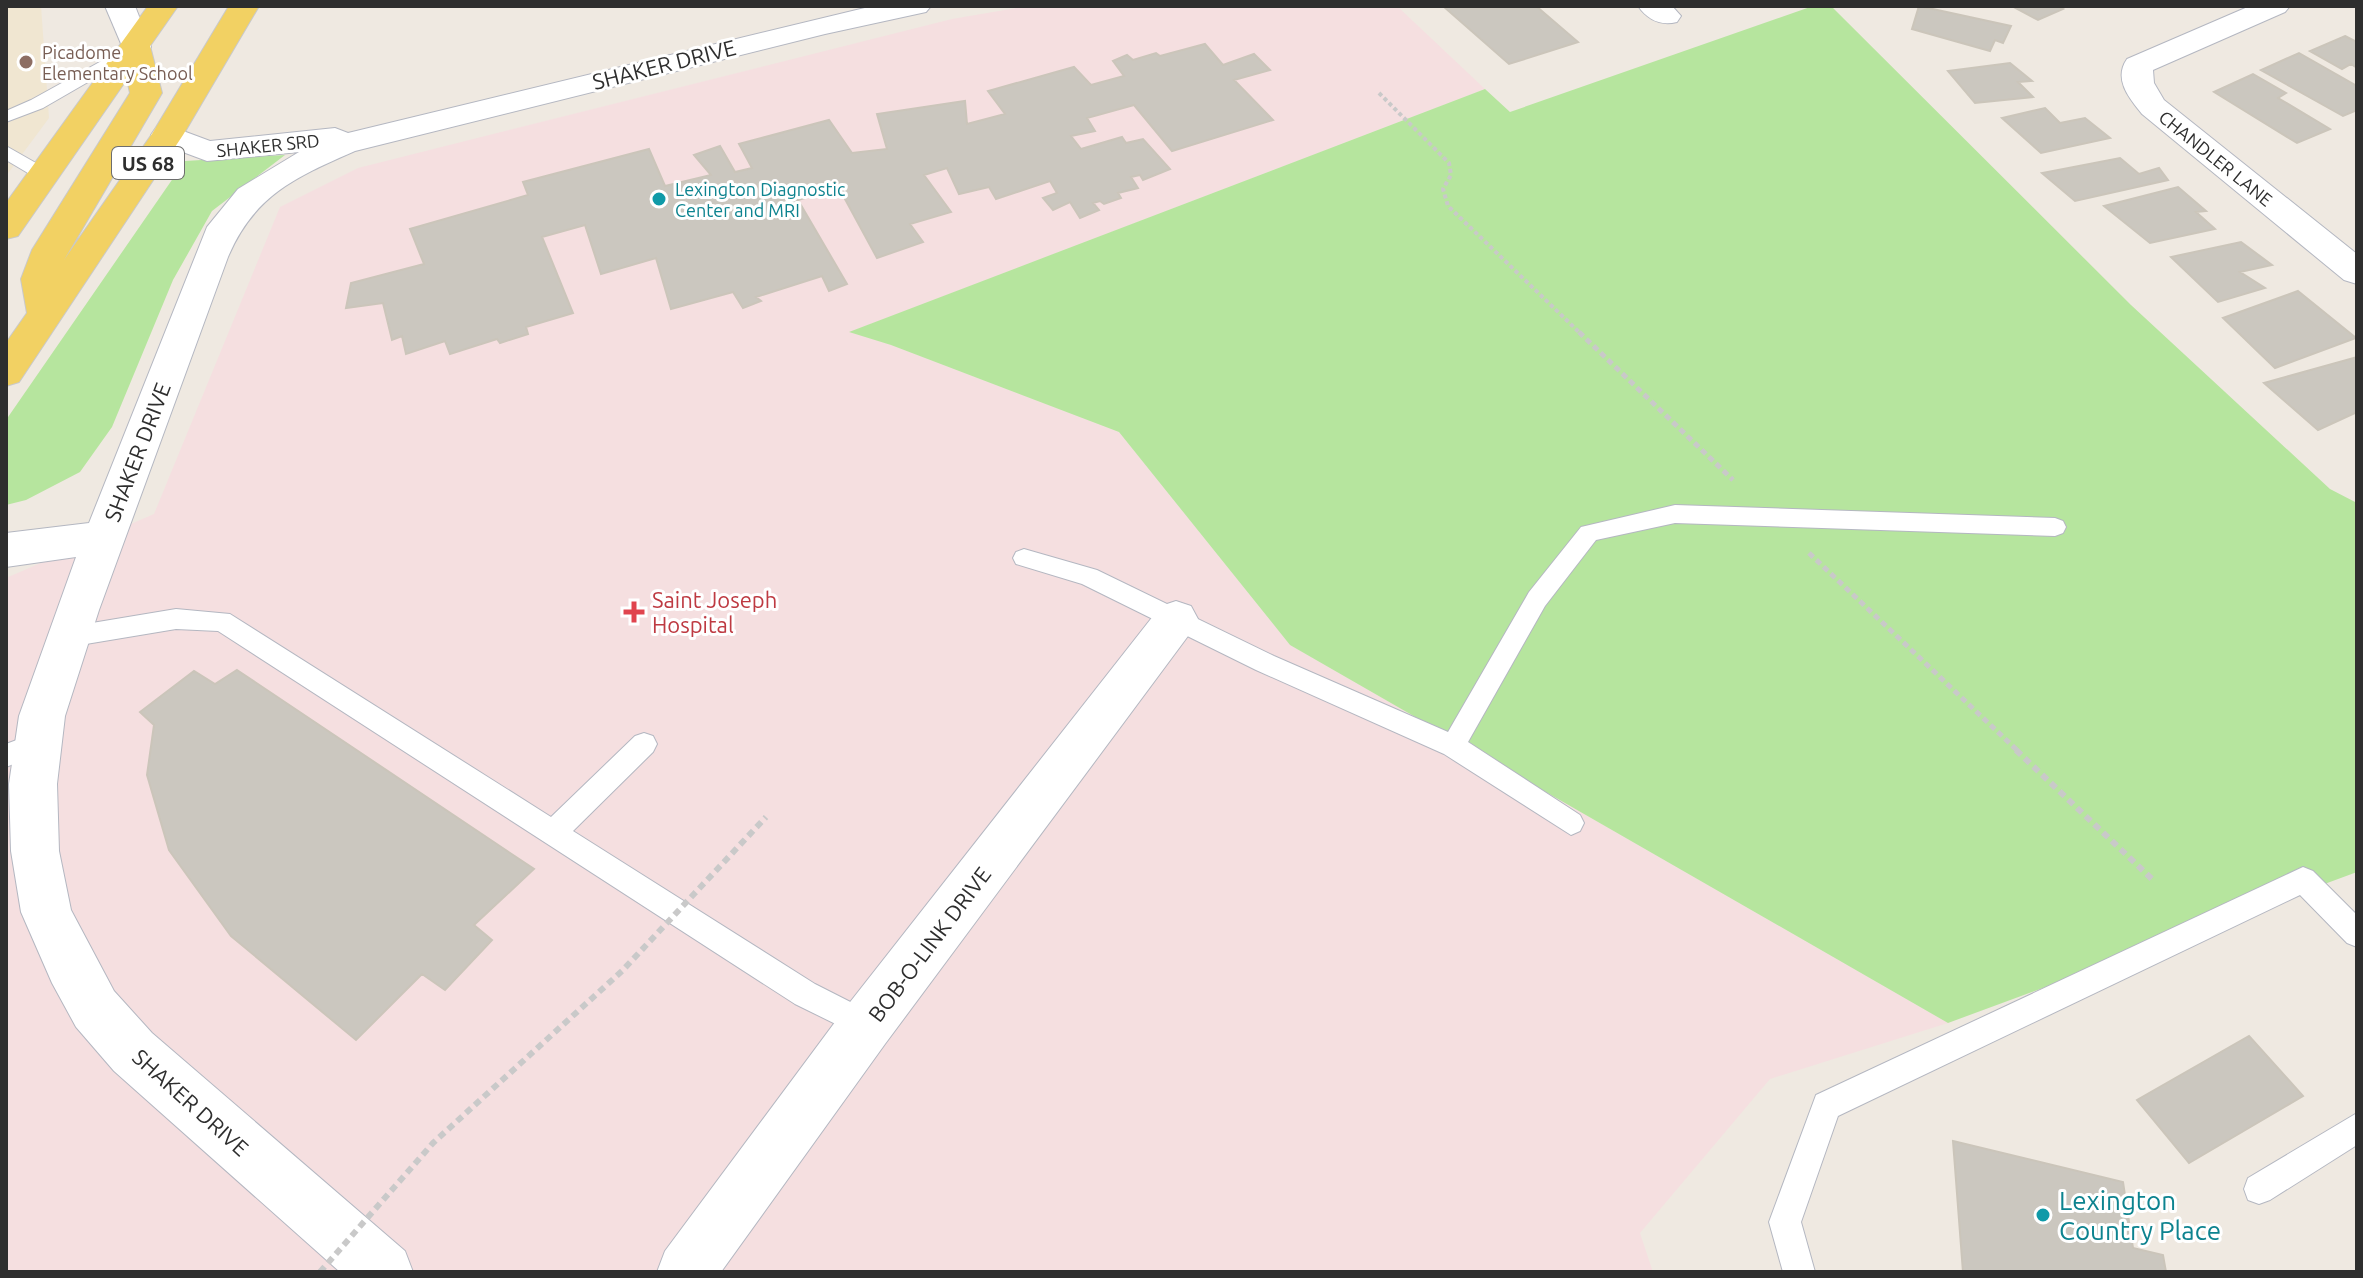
<svg xmlns="http://www.w3.org/2000/svg" width="2363" height="1278" viewBox="0 0 2363 1278" font-family="Ubuntu,sans-serif">
  <style>
    .education { fill: #f0e6d1 }
    .medical { fill: #f5dfe0 }
    .green { fill: #b6e59e }
    .building { fill: #cbc7bf; stroke: #cbc5ba; stroke-width: 2 }
    .lines { fill: none; stroke-linecap: round; stroke-linejoin: round }
    .service-casing { stroke: #b4b7c1; stroke-width: 2 }
    .minor-casing { stroke: #b4b7c1; stroke-width: 2 }
    .secondary-casing { stroke: #b4b7c1; stroke-width: 2 }
    .primary-casing { stroke: #c9c9c9; stroke-width: 2 }
    .path-far2 { stroke: #c9c9c9; stroke-width: 4; stroke-dasharray: 4 3; stroke-linecap: butt }
    .path-far1 { stroke: #c9c9c9; stroke-width: 5; stroke-dasharray: 6 4; stroke-linecap: butt }
    .path { stroke: #c9c9c9; stroke-width: 6; stroke-dasharray: 7 5; stroke-linecap: butt }
    .service { fill: #fff; fill-rule: evenodd }
    .minor { fill: #fff; fill-rule: evenodd }
    .secondary { fill: #fff; fill-rule: evenodd }
    .primary { fill: #f2d163; fill-rule: evenodd }
    .path-bridge { stroke: #c9c9c9; stroke-width: 6; stroke-dasharray: 7 5; stroke-linecap: butt }
    .education-dot { fill: #8d6e63; stroke: #fff; stroke-width: 3 }
    .culture-dot { fill: #0f9aa8; stroke: #fff; stroke-width: 3 }
    .health-dot { fill: #e0444e; stroke: #fff; stroke-width: 3 }
    .labels { text-anchor: middle; dominant-baseline: central; stroke-width: 6; stroke-linejoin: round; paint-order: stroke }
    .far-education-label { font-size: 18px; fill: #785e54; stroke: #fff; text-anchor: start }
    .far-street-label { font-size: 18px; fill: #2e2e2e; stroke: #fff }
    .far-culture-label { font-size: 18px; fill: #0d838f; stroke: #fff; text-anchor: start }
    .shield { fill: #fff; stroke: #6d6d6d; stroke-width: 2 }
    .shield-label { font-size: 20px; font-weight: bold; fill: #2e2e2e }
    .street-label { font-size: 22px; fill: #2e2e2e; stroke: #fff }
    .health-label { font-size: 22px; fill: #be3a42; stroke: #fff; text-anchor: start }
    .near-culture-label { font-size: 26px; fill: #0d838f; stroke: #fff; text-anchor: start }
  </style>
  <rect width="100%" height="100%" fill="#efe9e1"/>
  <path class="education" d="M6,6H41L49,118L6,176Z"/>
  <path class="medical" d="M1029,6H1397L1485,89L850,332L891,345L1119,432L1290,645L1948,1023L1770,1079L1640,1233L1653,1272H6V578L154,514L280,207L358,168L952,19Z"/>
  <path class="green" d="M1813,6H1831L2131,305L2330,489L2357,503V872L1948,1023L1290,645L1119,432L891,345L849,332L1485,89L1510,112Z
    M285,155L212,211L173,280L112,427L80,472L26,500L6,505V420L185,161Z"/>
  <path class="building" d="M1443,6H1536L1578,42L1509,64Z
    M1919,6L2011,26L2003,43L1995,40L1990,51L1912,29Z
    M2012,6H2057L2063,9L2038,20Z
    M2345,36L2357,42V68L2351,64L2342,69L2310,51Z
    M1205,44L1223,65L1254,54L1270,70L1234,80L1273,120L1172,151L1134,105L1087,118L1095,131L1071,136L1081,149L1122,137L1126,143L1143,139L1170,169L1143,180L1140,175L1131,177L1138,188L1118,193L1121,198L1104,204L1100,201L1093,203L1099,210L1080,218L1070,202L1053,210L1043,198L1057,193L1050,181L996,199L989,187L959,194L947,168L924,175L951,212L910,224L923,242L877,258L839,188L798,200L847,284L829,291L822,276L756,297L761,301L743,308L733,292L671,309L656,258L601,274L585,225L542,237L573,313L526,327L528,334L500,343L497,339L450,354L445,341L406,354L402,336L392,340L383,303L346,308L351,283L424,264L410,229L528,195L523,182L649,149L665,186L711,175L694,155L720,146L735,172L752,168L739,144L829,120L852,153L887,149L877,114L965,101L967,124L1005,114L988,91L1074,67L1091,85L1124,76L1113,61L1127,55L1133,60L1156,53L1160,56Z
    M2299,53L2357,86V110L2343,116L2261,70Z
    M2010,63L2032,81L2018,82L2033,97L1975,103L1948,71Z
    M2253,74L2286,93L2278,98L2330,129L2297,143L2214,92Z
    M2045,108L2060,123L2085,118L2110,138L2041,153L2002,118Z
    M2120,158L2139,174L2159,168L2168,180L2075,201L2042,173Z
    M2178,187L2206,211L2196,212L2215,229L2150,243L2104,206Z
    M2241,242L2272,265L2240,272L2265,288L2218,302L2171,257Z
    M2298,291L2356,338L2275,368L2223,318Z
    M2357,357V412L2318,430L2264,383Z
    M237,670L534,869L474,925L492,940L445,990L422,974L356,1040L231,936L169,850L147,775L154,725L140,712L194,671L215,684Z
    M2249,1036L2303,1096L2189,1163L2137,1100Z
    M1953,1141L2123,1182L2133,1248L2163,1255L2166,1272H1963Z"/>
  <g class="lines">
    <defs>
      <path id="service" d="M134,43L142,48L140,52L43,108L6,122V111L31,100Z
        M6,146L50,171L53,175L50,179H38L6,160Z
        M1675,505L2055,518L2063,521L2066,527L2063,533L2055,536L1675,523L1596,540L1545,606L1468,742L1580,815L1584,823L1580,831L1571,835L1444,754L1256,670L1082,584L1016,564L1013,558L1016,552L1024,549L1097,570L1274,656L1448,732L1529,592L1581,527Z
        M176,609L230,614L551,817L635,736L644,733L653,736L657,744L653,752L573,831L815,984L876,1015L880,1025L876,1035L866,1039L795,1004L218,631L176,629L68,647L60,644L56,637L60,630L68,627Z
        M38,732L47,735L51,743L47,751L6,767V744Z
        M2303,867L2313,871L2357,915V947L2347,943L2300,895L1838,1116L1801,1222L1815,1272H1783L1769,1222L1816,1095Z
        M2357,1113V1145L2270,1200L2259,1204L2248,1200L2244,1189L2248,1178Z"/>
      <path id="minor" d="M873,6H931L926,12L825,34L355,151C296,177 254,195 228,257L99,610L65,716L57,784L59,851L71,910L114,991L152,1033L405,1251L413,1272H340L114,1071L76,1027L52,983L21,912L11,851L9,784L19,716L76,557L6,567V533L89,523L207,227L238,189L299,152L207,161L156,142L151,135L156,128L167,125L210,141L335,128L348,133Z
        M1638,6H1672L1681,16L1677,22C1660,26 1648,20 1638,6Z
        M2250,6H2290L2285,12L2153,70L2154,83L2164,100L2357,254V284L2344,280L2142,114C2129,98 2113,79 2127,59Z
        M1176,601L1191,606L1198,619L1191,632L885,1044L721,1272H657L665,1251L847,1006L1161,606Z"/>
      <path id="secondary" d="M105,6H135L151,47L147,53L136,56L125,53Z"/>
      <path id="primary" d="M148,6H178L150,46L162,93L64,260L152,134L229,6H259L183,135L19,382L6,386V343L27,313L21,279L32,250L130,93L127,79L18,236L6,239V203Z"/>
    </defs>
    <use href="#service" class="service-casing"/>
    <use href="#minor" class="minor-casing"/>
    <use href="#secondary" class="secondary-casing"/>
    <use href="#primary" class="primary-casing"/>
    <path class="path-far2" d="M1379,93L1449,163L1451,175L1443,189L1448,206L1581,334"/>
    <path class="path-far1" d="M1579,332L1733,480
      M1809,553L2019,752"/>
    <path class="path" d="M2016,750L2153,880"/>
    <use href="#service" class="service"/>
    <use href="#minor" class="minor"/>
    <use href="#secondary" class="secondary"/>
    <use href="#primary" class="primary"/>
    <path class="path-bridge" d="M320,1272L433,1143L622,971L766,817"/>
  </g>
  <circle class="education-dot" cx="26" cy="62" r="8"/>
  <g class="culture-dot">
    <circle cx="659" cy="199" r="8"/>
    <circle cx="2043" cy="1215" r="8"/>
  </g>
  <path class="health-dot" d="M630 600h8v8h8v8h-8v8h-8v-8h-8v-8h8z"/>
  <g class="labels">
    <g class="far-education-label">
      <text x="42" y="52">Picadome<tspan x="42" dy="21">Elementary School</tspan></text>
    </g>
    <g class="far-street-label">
      <text transform="translate(268 145) rotate(-6)">SHAKER SRD</text>
      <text transform="translate(2216 158) rotate(39)">CHANDLER LANE</text>
    </g>
    <g class="far-culture-label">
      <text x="675" y="189">Lexington Diagnostic<tspan x="675" dy="21">Center and MRI</tspan></text>
    </g>
    <rect class="shield" x="112" y="147" width="72" height="32" rx="6"/>
    <g class="shield-label">
      <text x="148" y="163">US 68</text>
    </g>
    <g class="street-label">
      <text transform="translate(664 64) rotate(-14)">SHAKER DRIVE</text>
      <text transform="translate(137 452) rotate(-69)">SHAKER DRIVE</text>
      <text transform="translate(929 944) rotate(-53)">BOB-O-LINK DRIVE</text>
      <text transform="translate(191 1102) rotate(42)">SHAKER DRIVE</text>
    </g>
    <g class="health-label">
      <text x="652" y="599">Saint Joseph<tspan x="652" dy="25">Hospital</tspan></text>
    </g>
    <g class="near-culture-label">
      <text x="2059" y="1200">Lexington<tspan x="2059" dy="30">Country Place</tspan></text>
    </g>
  </g>
  <rect width="2363" height="1278" fill="none" stroke="#2e2e2e" stroke-width="16"/>
</svg>
